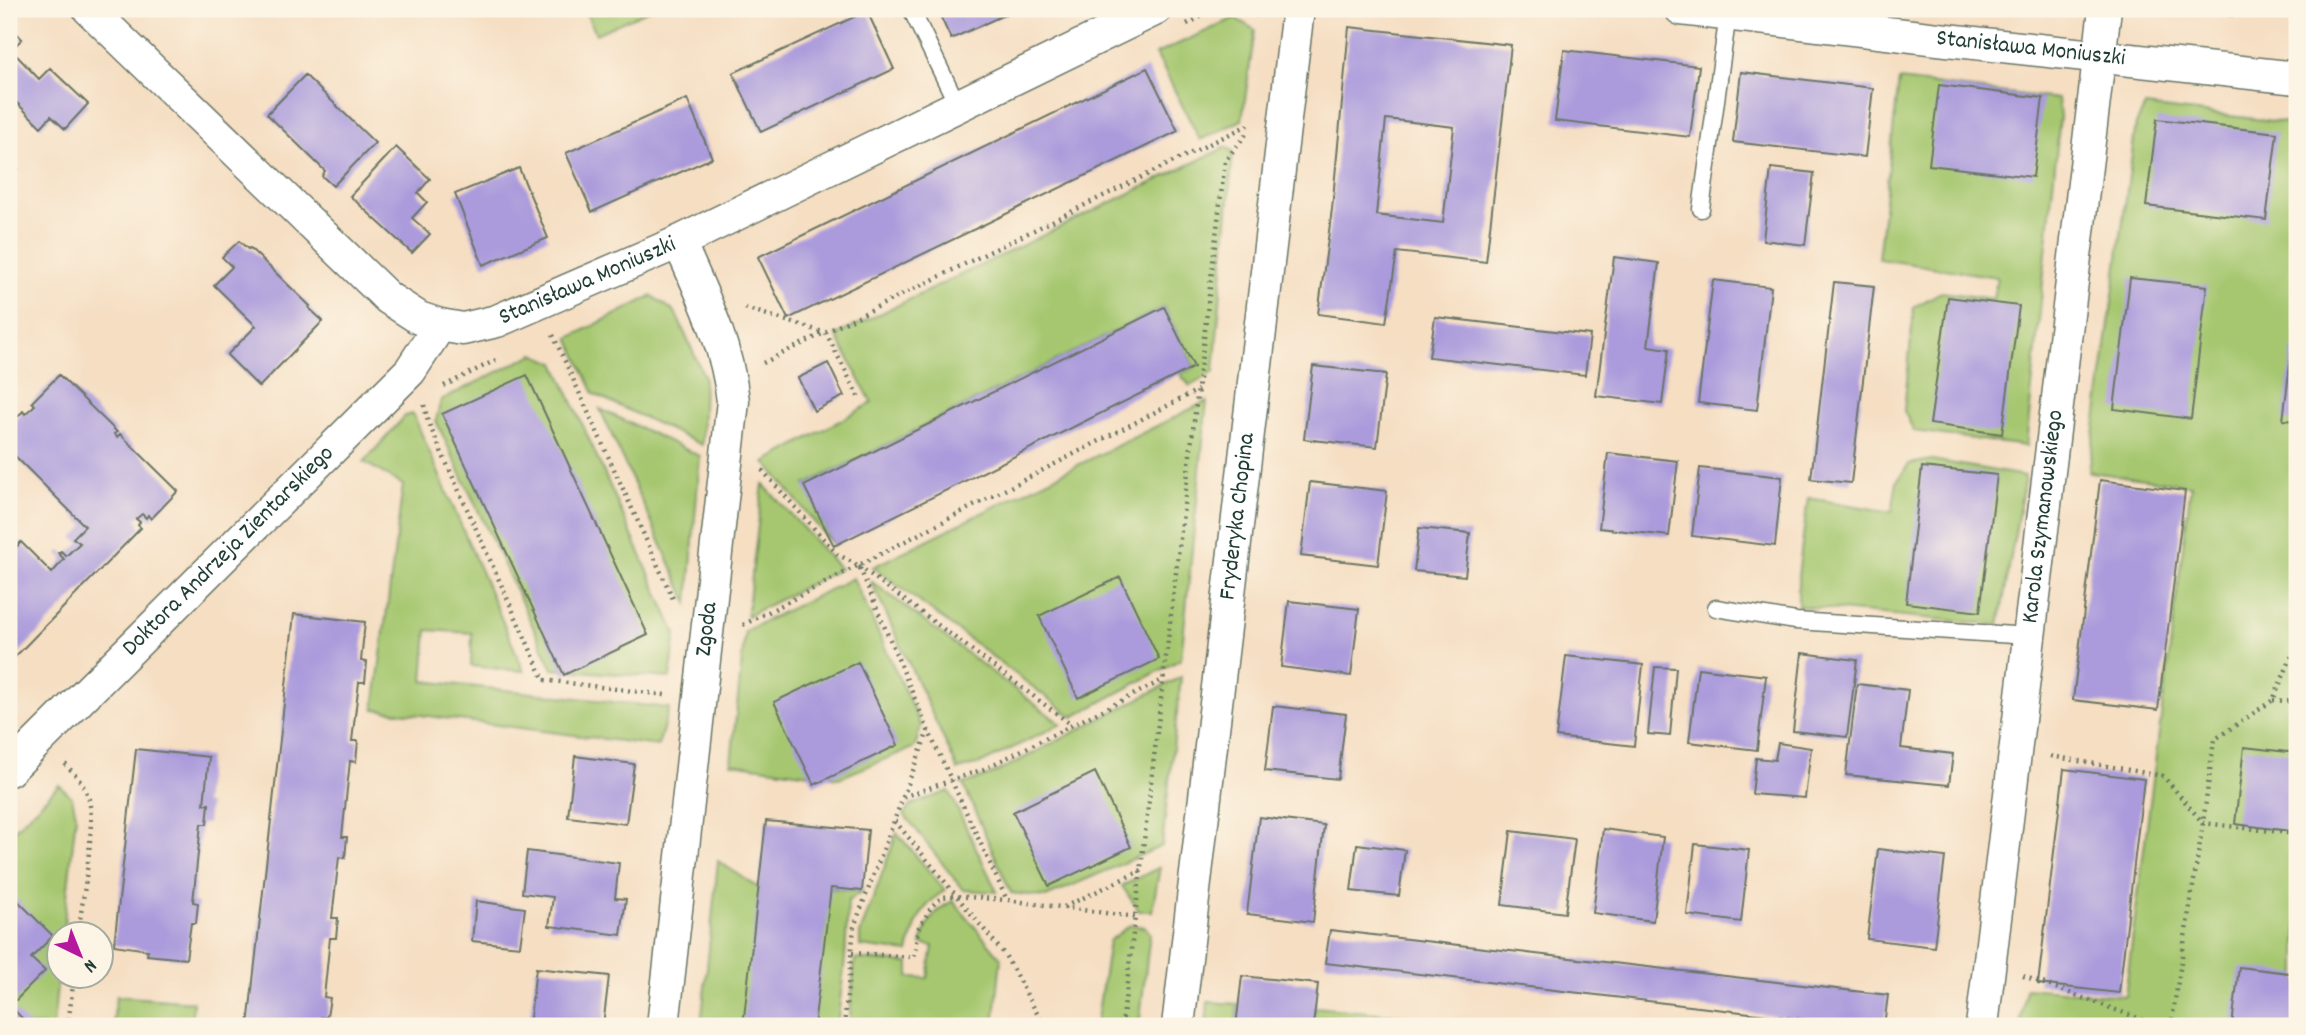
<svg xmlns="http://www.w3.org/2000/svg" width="2306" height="1035" viewBox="0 0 2306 1035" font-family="Dekko,sans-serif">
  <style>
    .green { fill: #a6c76f; stroke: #628252; stroke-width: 2 }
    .building { fill: #ab9bdc; fill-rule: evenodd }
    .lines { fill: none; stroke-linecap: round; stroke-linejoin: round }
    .service-casing { stroke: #6a7566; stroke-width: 19 }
    .minor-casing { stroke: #6a7566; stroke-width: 35 }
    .path { stroke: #6a7566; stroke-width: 4.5; stroke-dasharray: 2 5; stroke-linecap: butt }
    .service { stroke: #fff; stroke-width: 16 }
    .minor { stroke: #fff; stroke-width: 32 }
    .labels { text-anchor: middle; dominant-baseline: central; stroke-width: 7; stroke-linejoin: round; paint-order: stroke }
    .street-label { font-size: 24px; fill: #1f3d34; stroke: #fcf5e5 }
  </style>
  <rect width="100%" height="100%" fill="#fcf5e5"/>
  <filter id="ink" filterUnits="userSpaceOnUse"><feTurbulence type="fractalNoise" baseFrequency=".0143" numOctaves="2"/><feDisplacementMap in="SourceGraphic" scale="14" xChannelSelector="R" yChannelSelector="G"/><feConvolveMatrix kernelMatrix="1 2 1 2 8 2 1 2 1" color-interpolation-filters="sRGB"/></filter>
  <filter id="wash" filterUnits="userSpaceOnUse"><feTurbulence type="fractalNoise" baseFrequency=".00686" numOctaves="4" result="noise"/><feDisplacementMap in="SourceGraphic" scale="28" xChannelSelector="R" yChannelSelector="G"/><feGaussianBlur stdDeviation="1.57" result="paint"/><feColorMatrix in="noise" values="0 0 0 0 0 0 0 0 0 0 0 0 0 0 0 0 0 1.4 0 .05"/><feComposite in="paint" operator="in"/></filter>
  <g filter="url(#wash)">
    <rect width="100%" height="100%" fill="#f5dec2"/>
    <path class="green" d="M584,9H651L596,34Z
      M1235,18L1255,30L1242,120L1200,140L1156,54Z
      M1899,80L2058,99L2060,117L2026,446L1914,431L1904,411L1914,307L1941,292L1993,299L1997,277L1878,259Z
      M2145,106L2297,124V1026H2020L2026,988L2125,996L2191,485L2089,472L2136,124Z
      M1226,147L1233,151L1214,372L1190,386L1180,374L1194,367L1164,307L805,485L834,546L765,462L872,403L836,335Z
      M652,296L675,312L704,376L702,445L594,394L569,338Z
      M534,354L555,363L676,634L670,678L553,669L436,421L441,400Z
      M1207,401L1181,659L1073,717L873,567Z
      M600,409L700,456L688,603Z
      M413,414L524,671L471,666L472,633L427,630L423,681L669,708L658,746L374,709L403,485L364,462L405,416Z
      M1932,460L2025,476L1999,625L1798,606V576L1808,498L1892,512L1897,481L1909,464Z
      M763,484L840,569L747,616Z
      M853,578L921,726L915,747L839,778L731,763L745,631Z
      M871,581L1061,724L982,763L958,770Z
      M1181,677L1162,846L1046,897L1011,893L963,784L991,775Z
      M59,785L72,797L76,815L63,933L60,934L59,966L53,1026H9V835Z
      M949,791L997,892L963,890L904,814L911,805Z
      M897,833L945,890C920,907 915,923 908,952L860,946V934Z
      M718,861L759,888L760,882L862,891L848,901L845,959L837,1026H701Z
      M1160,867L1152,911H1139L1122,886Z
      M953,901L1001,958L994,1026H849L855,959L909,963V977L928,978L933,946L921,944C926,924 934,910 953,901Z
      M1130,925L1145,927L1150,933L1139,1026H1096L1109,941Z
      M116,996L193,1002L191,1026H113Z
      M1208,1002L1238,1004L1236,1026H1206Z
      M1315,1007L1511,1026H1313Z"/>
    <g id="blocks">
      <path class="building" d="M937,9H1017L951,39Z
        M2194,9H2233L2232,16Z
        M867,11L894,69L761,132L733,73Z
        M9,25L22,39L9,52Z
        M1349,27L1511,45L1486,262L1397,252L1386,323L1318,314L1332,209ZM1386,119L1454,127L1443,223L1376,215Z
        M1564,50L1699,66L1690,137L1555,121Z
        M17,56L39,79L50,68L88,104L65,129L51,116L41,127L9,95V65Z
        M1147,68L1178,131L788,319L758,257Z
        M1741,72L1873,88L1865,157L1733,142Z
        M305,75L375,143L333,186L322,176L325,171L267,114Z
        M1939,85L2043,98L2033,177L1929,165Z
        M687,99L712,158L592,212L566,153Z
        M2157,119L2277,133L2266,220L2146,206Z
        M396,147L430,179L418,193L427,202L412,218L430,234L412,253L350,196Z
        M9,160L18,169L9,178Z
        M519,168L548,238L483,265L455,194Z
        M1771,168L1814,173L1805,245L1763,240Z
        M239,241L248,249L250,248L310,306L309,308L323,321L259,387L227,355L256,326L214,285L232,267L222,257Z
        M1614,257L1659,263L1648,346L1669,349L1662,404L1596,396Z
        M2130,278L2207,286L2191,419L2114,409Z
        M1713,280L1771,287L1757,410L1698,403Z
        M1834,282L1874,286L1851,483L1811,479Z
        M1948,297L2019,306L2002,434L1930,424Z
        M1164,307L1194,367L834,546L804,486Z
        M1435,317L1590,335L1585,375L1429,357Z
        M2292,349L2297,350V421L2283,420Z
        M828,363L844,396L814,411L798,378Z
        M1313,366L1386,374L1377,447L1304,439Z
        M59,375L117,432L114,434L117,437L120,434L178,491L151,519L148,515L146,518L142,514L136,519L140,522L138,525L141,528L9,663V555L21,542L52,573L64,559L58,553L61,551L66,556L80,543L73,538L85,526L9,450V426L23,411L25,414L35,405L32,402Z
        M527,375L648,635L564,675L442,414Z
        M1608,453L1678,461L1669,536L1599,528Z
        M1922,467L1997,475L1980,612L1906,603Z
        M1700,468L1782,477L1775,546L1692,536Z
        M2100,480L2185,491L2158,710L2073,700Z
        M1310,482L1387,491L1378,565L1301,556Z
        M1419,528L1470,533L1465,576L1414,571Z
        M1120,577L1159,659L1078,698L1039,616Z
        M1289,601L1359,609L1351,676L1281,667Z
        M294,614L365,622L361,661L367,662L365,682H359L352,741H358L356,762L350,761L342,837H347L345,858L339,857L332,918H338L336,938H330L324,997L330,998L327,1017H321L320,1026H248Z
        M1802,653L1857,660L1847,737L1793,731Z
        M1566,656L1643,665L1634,746L1556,737Z
        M858,662L898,745L814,785L774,702Z
        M1655,667L1676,668L1670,736L1648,734Z
        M1698,668L1766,676L1757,750L1689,742Z
        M1857,684L1908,690L1901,748L1953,754L1949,785L1846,775Z
        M1273,706L1346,714L1338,779L1265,771Z
        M1778,743L1811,748L1805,798L1752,794L1756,758L1775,760Z
        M2244,747L2297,753V832L2235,824Z
        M136,749L209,757L204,804H209L207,824H201L193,902L198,903L196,923H191L186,959L147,955L148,950L114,945Z
        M575,756L634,764L626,824L568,817Z
        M2064,769L2144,779L2119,993L2038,984Z
        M1095,772L1131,847L1049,886L1013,812Z
        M1259,817L1324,825L1313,922L1247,914Z
        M766,821L868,830L862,891L831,888L814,1026H743Z
        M1603,829L1663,837L1653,921L1593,913Z
        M1511,831L1575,839L1565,913L1502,905Z
        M1357,844L1405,850L1399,896L1351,891Z
        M1695,844L1749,850L1741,922L1687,915Z
        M1878,849L1945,857L1934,947L1867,939Z
        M527,851L619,863L615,898L626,899L621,935L549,926L553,897L522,893Z
        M9,892L53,936L31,958L45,971L10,1006L30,1026H9Z
        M476,901L525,908L520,946L472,941Z
        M1330,930L1888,995L1884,1026H1861L1325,963Z
        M2239,967L2297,974V1026H2232Z
        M536,968L609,976L603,1026H529Z
        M1242,976L1318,984L1313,1026H1236Z"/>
    </g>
  </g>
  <g filter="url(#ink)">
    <use href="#blocks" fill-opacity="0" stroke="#6a7566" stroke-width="2"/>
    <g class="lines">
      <defs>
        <path id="service" d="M911,9L958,106
          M1701,209L1728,14
          M1716,608L1796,621L2029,636"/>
        <g id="minor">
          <path id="s1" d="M89,9L388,298L419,318L440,325L463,329L497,321L679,242L1156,9"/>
          <path id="s2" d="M1681,9L1938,39L2297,78"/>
          <path id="s3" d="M9,770L410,371L440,325"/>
          <path id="s4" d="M663,1026L733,401C727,344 702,294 679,242"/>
          <path id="s5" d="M1178,1026L1298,9"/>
          <path id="s6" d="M1982,1026L2105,9"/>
        </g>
      </defs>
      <use href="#service" class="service-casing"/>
      <use href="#minor" class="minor-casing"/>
      <path class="path" d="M1243,9L1261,18
        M1187,24L1208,13L1225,9
        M745,308L826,333L859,398
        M553,335L674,601
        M763,363L1248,125
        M444,386L496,360
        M424,405L428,422L544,680L665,695
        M762,470L837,554L859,566L928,730L1007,900L1135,917
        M859,566L1072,725
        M743,625L1198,390
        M2273,700L2297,702
        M2051,756L2163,776L2203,823L2297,834
        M65,764C75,774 83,783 88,796C97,822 82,902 78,934
        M903,797L984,769L1163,680
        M895,821L1005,955L1044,1026
        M1064,907L1142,870
        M852,953L914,957L918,929L932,906L942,897L956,896L1006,900
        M2023,976L2160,1026
        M68,1026L74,976
        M844,1026L854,927L928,731
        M1122,1026L1225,161L1247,133
        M2171,1026L2203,823L2214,740L2273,700L2297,644"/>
      <use href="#service" class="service"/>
      <use href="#minor" class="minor"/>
    </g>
  </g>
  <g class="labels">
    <g class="street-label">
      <text stroke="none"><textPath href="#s2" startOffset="352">Stanisława Moniuszki</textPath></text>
      <text stroke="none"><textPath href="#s1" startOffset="632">Stanisława Moniuszki</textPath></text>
      <text stroke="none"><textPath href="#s5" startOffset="513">Fryderyka Chopina</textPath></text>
      <text stroke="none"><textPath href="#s6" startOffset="513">Karola Szymanowskiego</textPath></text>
      <text stroke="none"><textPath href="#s3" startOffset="310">Doktora Andrzeja Zientarskiego</textPath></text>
      <text stroke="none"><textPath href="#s4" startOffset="399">Zgoda</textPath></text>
    </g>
  </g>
  <rect width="2306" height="1035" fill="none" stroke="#fcf5e5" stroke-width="35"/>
  <g transform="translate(80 955) rotate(137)"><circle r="33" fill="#fcf5e5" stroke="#a4ab9e" stroke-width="2"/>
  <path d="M0-5L12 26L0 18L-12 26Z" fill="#b5179e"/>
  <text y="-10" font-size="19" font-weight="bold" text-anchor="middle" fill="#1f3d34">N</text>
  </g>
</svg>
